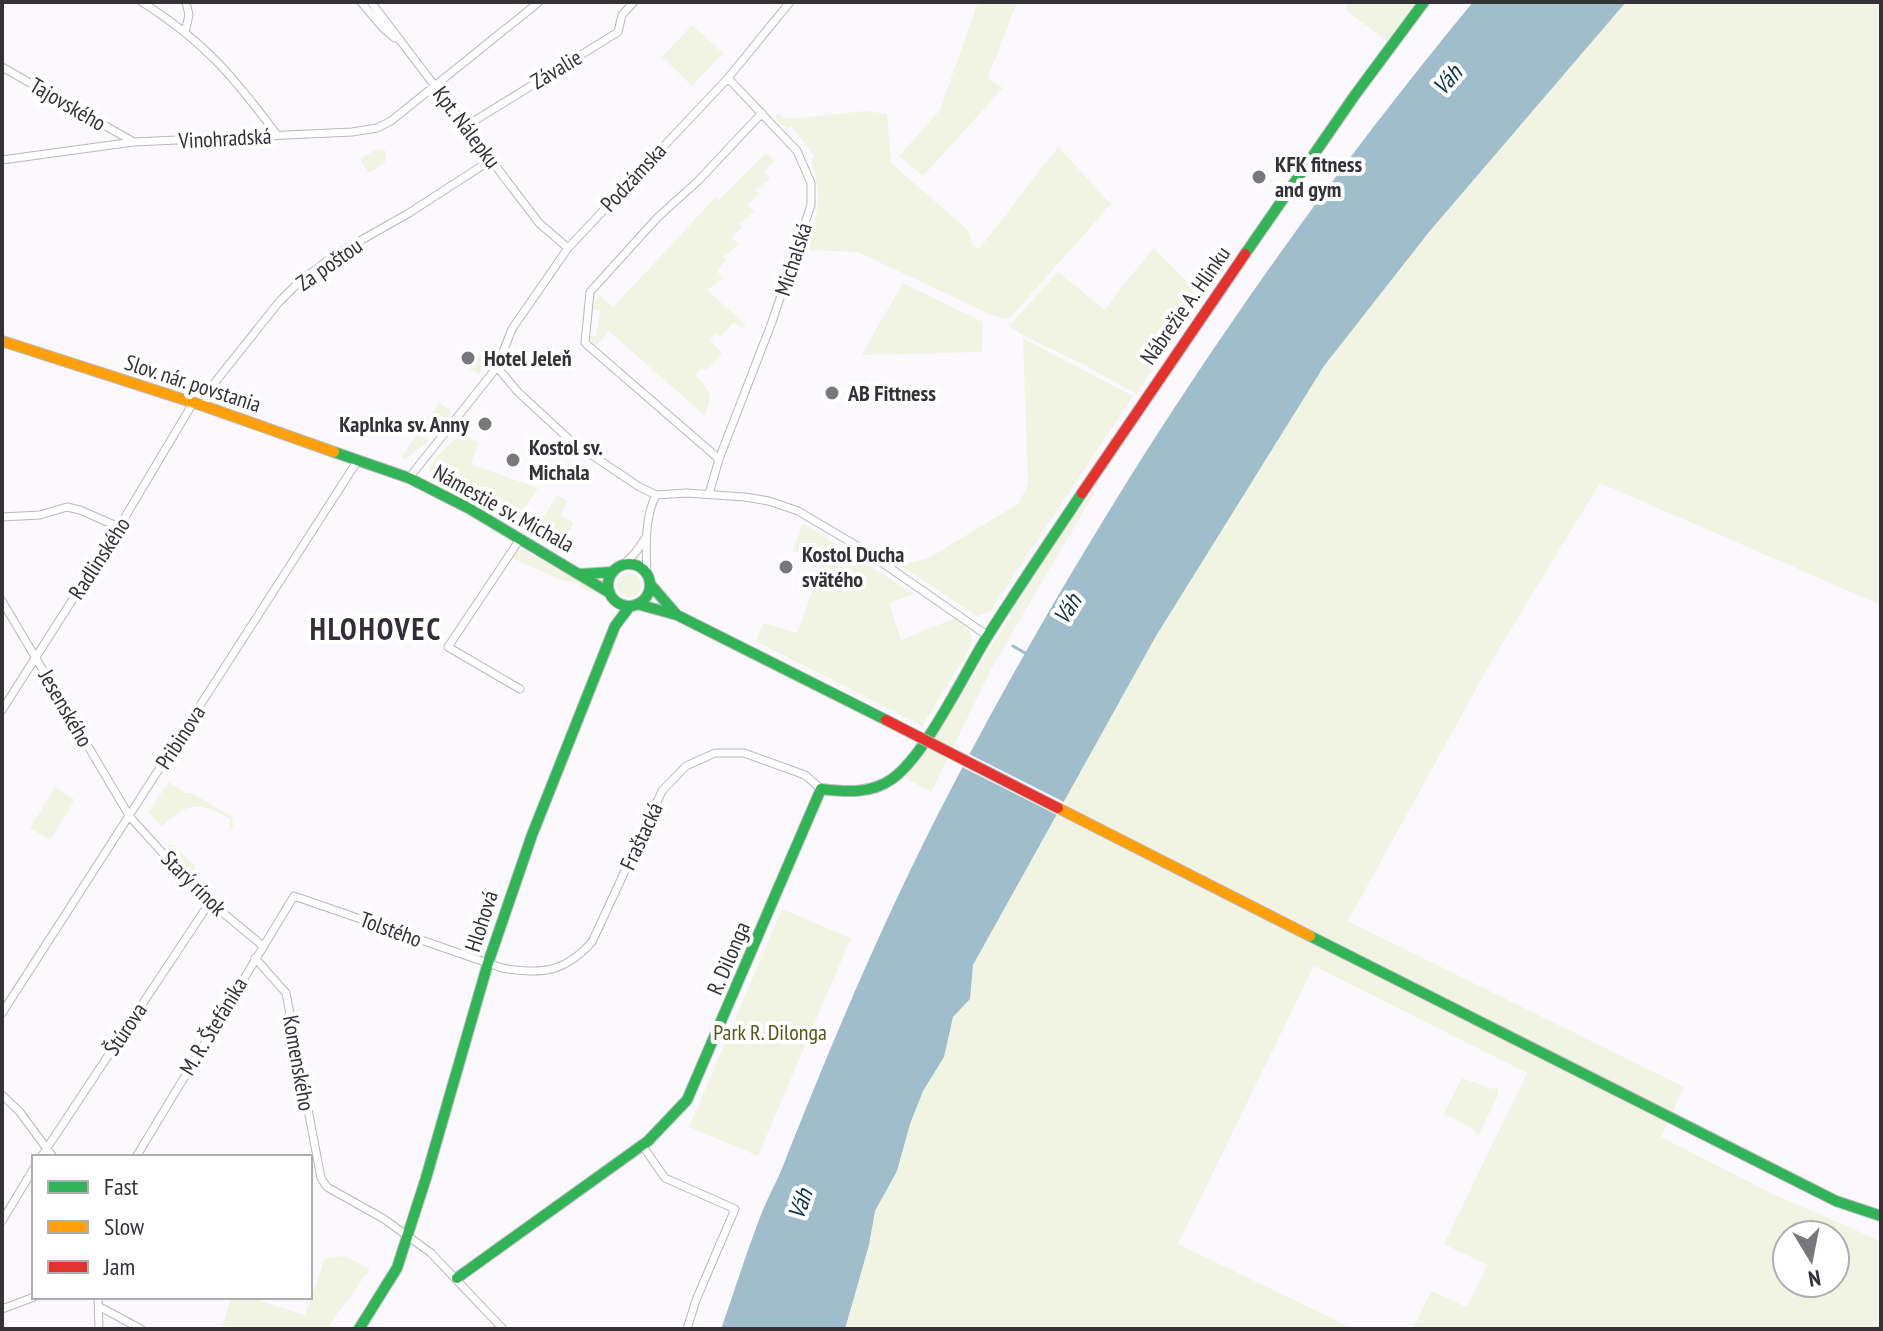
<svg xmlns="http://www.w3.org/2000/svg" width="1883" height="1331" viewBox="0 0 1883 1331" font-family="'PT Sans Narrow',sans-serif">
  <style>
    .green { fill: #f2f4e3; fill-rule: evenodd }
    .water { fill: #9fbdcb }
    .pier { fill: #fbf9fd }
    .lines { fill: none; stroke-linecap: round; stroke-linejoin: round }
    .stream { stroke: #9fbdcb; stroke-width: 3 }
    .street-casing { stroke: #bab8bc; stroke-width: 9 }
    .fast-casing { stroke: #bab8bc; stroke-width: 12 }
    .slow-casing { stroke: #bab8bc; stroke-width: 12 }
    .jam-casing { stroke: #bab8bc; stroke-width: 12 }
    .street { stroke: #fefeff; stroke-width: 7 }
    .fast { stroke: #30b455; stroke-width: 10 }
    .slow { stroke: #ff9f0a; stroke-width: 10 }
    .jam { stroke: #e5322d; stroke-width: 10 }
    .slow-bridge-casing { stroke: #bab8bc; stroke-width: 12; stroke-linecap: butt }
    .jam-bridge-casing { stroke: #bab8bc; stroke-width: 12; stroke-linecap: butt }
    .slow-bridge { stroke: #ff9f0a; stroke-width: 10 }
    .jam-bridge { stroke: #e5322d; stroke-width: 10 }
    .poi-dot { fill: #7a777c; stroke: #fff; stroke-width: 3 }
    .labels { text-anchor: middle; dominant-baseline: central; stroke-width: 8; stroke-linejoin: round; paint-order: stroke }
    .street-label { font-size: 22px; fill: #343137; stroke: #fff }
    .poi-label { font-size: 22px; font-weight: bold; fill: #343137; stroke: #fff; text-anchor: start }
    .park-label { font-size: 22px; fill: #555818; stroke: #fff }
    .water-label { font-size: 24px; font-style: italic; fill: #0c3544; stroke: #fff }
    .district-label { font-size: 30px; font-weight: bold; letter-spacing: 2px; fill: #332d39; stroke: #fff }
  </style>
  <rect width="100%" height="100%" fill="#fbf9fd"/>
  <path class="green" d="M978,2H1017L988,78L1003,88L923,176L899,156L940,110Z
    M1345,2H1416L1387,41L1348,12Z
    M1626,2H1881V605L1600,483L1490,664L1348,921L1684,1087L1661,1137L1779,1197L1881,1241V1329H1413L1431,1291L1467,1307L1487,1265L1444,1244L1527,1073L1314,966L1178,1244L1354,1329H845L869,1245L875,1211L897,1171L910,1124L923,1091L944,1057L953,1017L970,999L973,965L1156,636L1324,366L1429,232ZM1787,1235H1835V1283H1787Z
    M692,25L723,53L692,86L662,57Z
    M866,111L887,114L891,163L968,230L973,245L979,249L1058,147L1111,204L1011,317L1004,319L989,314L858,252L804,250C818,215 823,198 811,161L814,156L791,126L787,129L775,118L778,113L787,119Z
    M377,149L386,151L385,163L368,173L360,159Z
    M766,153L774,161L765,172L771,178L755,190L759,194L748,205L755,211L739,224L742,227L732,238L739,245L723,257L726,261L717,271L723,278L707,290L746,325L742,329L734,322L720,337L716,334L710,341L723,353L705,371L701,368L695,375C711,392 713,393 705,416L609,331L596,346L589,340V336H596L600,311L593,309L598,294L613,307L716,197L719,200Z
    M1154,248L1202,298L1136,394L1085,365L1024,336L1009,326L1058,272L1105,310L1123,285Z
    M903,283L983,322L982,352L861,355Z
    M1023,338L1133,396L990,612L977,616L900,565L929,558L1019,503L1028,484Z
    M485,349L491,353L479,375L469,368Z
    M440,403L452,412L435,432L423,425Z
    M418,433L428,441L405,460L401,458Z
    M461,434L479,442L471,464L538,488L518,519L513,520L431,478L429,468L438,455Z
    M1093,491L1095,492L994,664L931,792L905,778L942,727L1063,529Z
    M557,495L567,501L561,516L573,522L563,551L534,533Z
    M803,523L914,594L889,603L901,640L955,618C968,629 977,635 968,652L922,726L756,641L763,623L797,633L824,559L793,551Z
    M524,550L593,588L591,593L576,583L561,580L512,558L518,551Z
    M617 585a12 12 0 1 1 24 0a12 12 0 1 1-24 0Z
    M169,782L186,793H192L232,817L234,830L229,826L230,819C201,802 186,801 162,827L148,812Z
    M55,787L75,800L50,840L30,828Z
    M170,843L194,864L198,883L167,849Z
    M782,909L851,938L758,1156L689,1127Z
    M1462,1078L1493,1089L1498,1088V1095L1478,1136L1474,1129L1444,1114Z
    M345,1256L370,1269L327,1329H222L231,1297H248L305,1315L325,1258Z"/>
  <path class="water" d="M1473,2H1626L1429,232L1324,366L1156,636L973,965L970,999L953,1017L944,1057L923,1091L910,1124L897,1171L875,1211L869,1245L845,1329H721C734,1293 745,1256 759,1220C765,1203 774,1187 781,1171C828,1051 878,933 936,818C1085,528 1265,254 1473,2Z"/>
  <path class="pier" d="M967,753L1066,803L1059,816L960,766Z"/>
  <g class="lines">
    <path class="stream" d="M1013,646L1027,654"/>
    <defs>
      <path id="street" d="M142,2C204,41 234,77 277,135
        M361,2L383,28L395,38
        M371,2L539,223L568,248
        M185,32L189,15L186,2
        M2,67L132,141
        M466,126L618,32L622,15L634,2
        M2,160L133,142L352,132L377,128L391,121L539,2
        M497,367L518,392L571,441L638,486L656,495L686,493L745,497L769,501L798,511L864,550L988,636
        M204,406L212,386L279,302L299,282L335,255L409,213L491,160
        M719,459L585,343L590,292L658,217L698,181L762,113
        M409,478L497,367L512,329L568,248L728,78L790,2
        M709,494L719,459L772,322L811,205V183L797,151L728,78
        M2,517L40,515L67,507L80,510L119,527
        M622,566L636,552L646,537
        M647,576C646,550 644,518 656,495
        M2,601L130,817L199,893L263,946
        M520,689L448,647L520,539
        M2,710L119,527L193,403
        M255,958L286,993L321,1178L327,1187L384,1219L431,1253L503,1329
        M2,1013L358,460
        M2,1095L19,1111L53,1157
        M642,1145L665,1178L735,1209L696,1300L687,1329
        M41,1157L210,902
        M136,1157L294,896L502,968C542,975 565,972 592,942L662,791L686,766L715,753H744L805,775L821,789
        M2,1221L34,1168
        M98,1297L99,1329
        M100,1307L141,1329
        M2,1309L34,1297"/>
      <path id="fast" d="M1245,254L1355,95L1424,2
        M334,452L409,478L470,509L610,593
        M608 585a21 21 0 1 1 42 0a21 21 0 1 1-42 0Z
        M581,574L613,572
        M650,584L676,614
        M637,604L677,615L886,720
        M1310,936L1836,1201L1881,1216
        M457,1278L648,1141L687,1100L821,789C846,792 871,794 892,779C925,756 964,674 987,637C1018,588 1050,541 1082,493
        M359,1329L397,1268L426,1178L488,963L532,835L615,626L630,606"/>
      <path id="slow" d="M2,341L204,406L334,452"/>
      <path id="jam" d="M1082,493L1245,254"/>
    </defs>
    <use href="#street" class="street-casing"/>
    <use href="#fast" class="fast-casing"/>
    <use href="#slow" class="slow-casing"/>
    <use href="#jam" class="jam-casing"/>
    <use href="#street" class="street"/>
    <use href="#fast" class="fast"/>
    <use href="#slow" class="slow"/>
    <use href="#jam" class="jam"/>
    <defs>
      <path id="slow-bridge" d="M1058,808L1310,936"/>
      <path id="jam-bridge" d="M886,720L1058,808"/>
    </defs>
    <use href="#slow-bridge" class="slow-bridge-casing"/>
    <use href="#jam-bridge" class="jam-bridge-casing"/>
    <use href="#slow-bridge" class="slow-bridge"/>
    <use href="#jam-bridge" class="jam-bridge"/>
  </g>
  <g class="poi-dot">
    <circle cx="1259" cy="177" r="8"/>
    <circle cx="468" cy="358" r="8"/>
    <circle cx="832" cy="393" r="8"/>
    <circle cx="485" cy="424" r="8"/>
    <circle cx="513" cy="460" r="8"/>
    <circle cx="786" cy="567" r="8"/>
  </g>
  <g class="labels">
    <g class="street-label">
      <text transform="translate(556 69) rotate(-31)">Závalie</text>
      <text transform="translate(68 104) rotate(30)">Tajovského</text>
      <text transform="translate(467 127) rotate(53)">Kpt. Nálepku</text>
      <text transform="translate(225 138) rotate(-3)">Vinohradská</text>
      <text transform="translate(633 177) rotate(-47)">Podzámska</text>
      <text transform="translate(793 259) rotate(-72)">Michalská</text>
      <text transform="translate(329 264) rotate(-35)">Za poštou</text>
      <text transform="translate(1185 305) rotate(-55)">Nábrežie A. Hlinku</text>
      <text transform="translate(193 383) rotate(18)">Slov. nár. povstania</text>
      <text transform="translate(504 508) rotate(29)">Námestie sv. Michala</text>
      <text transform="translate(99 558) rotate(-57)">Radlinského</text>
      <text transform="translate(66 708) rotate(60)">Jesenského</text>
      <text transform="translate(180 737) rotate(-57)">Pribinova</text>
      <text transform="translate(641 836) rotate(-65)">Fraštacká</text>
      <text transform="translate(194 883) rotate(45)">Starý rínok</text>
      <text transform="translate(481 921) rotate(-72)">Hlohová</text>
      <text transform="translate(391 929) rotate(20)">Tolstého</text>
      <text transform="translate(728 958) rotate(-67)">R. Dilonga</text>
      <text transform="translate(213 1026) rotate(-59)">M. R. Štefánika</text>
      <text transform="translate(125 1029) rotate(-56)">Štúrova</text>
      <text transform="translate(299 1063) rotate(80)">Komenského</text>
    </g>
    <g class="poi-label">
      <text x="1275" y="164">KFK fitness<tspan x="1275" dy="25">and gym</tspan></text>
      <text x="484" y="358">Hotel Jeleň</text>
      <text x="848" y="393">AB Fittness</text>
      <text x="469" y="424" text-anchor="end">Kaplnka sv. Anny</text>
      <text x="529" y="447">Kostol sv.<tspan x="529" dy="25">Michala</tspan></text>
      <text x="802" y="554">Kostol Ducha<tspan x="802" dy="25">svätého</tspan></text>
    </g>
    <g class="park-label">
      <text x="770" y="1032">Park R. Dilonga</text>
    </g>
    <g class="water-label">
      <text transform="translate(1447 80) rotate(-49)">Váh</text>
      <text transform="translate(1067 609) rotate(-58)">Váh</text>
      <text transform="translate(800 1204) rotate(-71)">Váh</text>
    </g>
    <g class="district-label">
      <text x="376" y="628">HLOHOVEC</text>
    </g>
  </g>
  <rect width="1883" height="1331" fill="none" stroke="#343137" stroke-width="8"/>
  <rect x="32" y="1155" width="280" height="144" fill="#ffffff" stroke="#aeadaf" stroke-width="2"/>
  <rect x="48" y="1181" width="40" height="12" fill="#30b455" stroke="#aeadaf" stroke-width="2"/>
  <text x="104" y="1195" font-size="24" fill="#343137">Fast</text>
  <rect x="48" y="1221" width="40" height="12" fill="#ff9f0a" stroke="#aeadaf" stroke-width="2"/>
  <text x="104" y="1235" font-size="24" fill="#343137">Slow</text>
  <rect x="48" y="1261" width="40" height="12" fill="#e5322d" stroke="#aeadaf" stroke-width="2"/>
  <text x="104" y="1275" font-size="24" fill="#343137">Jam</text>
  <g transform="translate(1811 1259) rotate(170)"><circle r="38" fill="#ffffff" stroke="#aeadaf" stroke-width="2"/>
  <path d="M0-6L14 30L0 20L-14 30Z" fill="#7a777c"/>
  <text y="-12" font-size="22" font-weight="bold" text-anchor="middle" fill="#343137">N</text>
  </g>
</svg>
